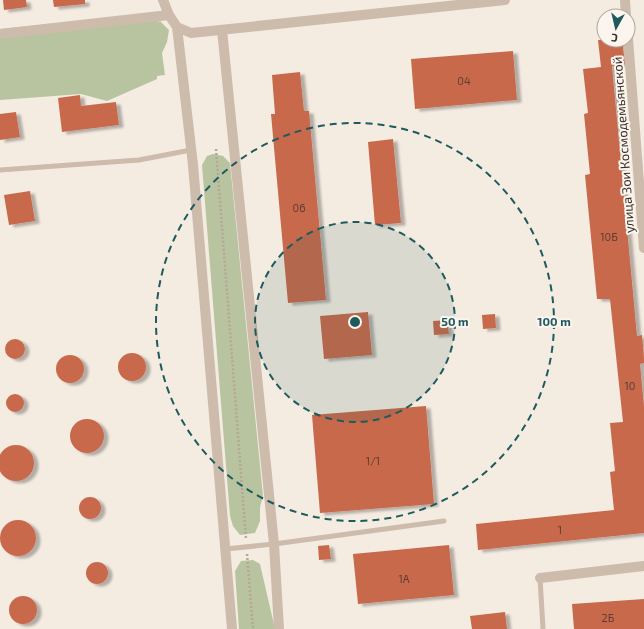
<svg xmlns="http://www.w3.org/2000/svg" width="644" height="629" viewBox="0 0 644 629" font-family="'Exo 2',sans-serif">
  <style>
    .green { fill: #b8c4a0 }
    .building { fill: #c8694b; filter: url(#shadow) }
    .lines { fill: none; stroke-linecap: round; stroke-linejoin: round }
    .path { stroke: #b9a596; stroke-width: 2.5; stroke-dasharray: 2 2; stroke-linecap: butt }
    .lane { stroke: #cdbbac; stroke-width: 5 }
    .street { stroke: #cdbbac; stroke-width: 10 }
    .ring { fill: none; stroke: #1f5a5e; stroke-width: 2; stroke-dasharray: 7 5 }
    .labels { text-anchor: middle; dominant-baseline: central; stroke-width: 4; stroke-linejoin: round; paint-order: stroke }
    .number-label { font-size: 11px; fill: #5e3e33 }
    .street-label { font-size: 13px; fill: #3b302b; stroke: #fbf5ee }
    .centre { fill: #1f5a5e; stroke: #fbf5ee; stroke-width: 2 }
    .ring-label { font-size: 12px; text-anchor: middle; font-weight: bold; fill: #1f5a5e; stroke: #fbf5ee; stroke-width: 4; stroke-linejoin: round; paint-order: stroke }
  </style>
  <defs>
    <filter id="shadow"><feDropShadow dx="4.5" dy="2.5" stdDeviation="1" flood-color="#0004"/></filter>
  </defs>
  <rect width="100%" height="100%" fill="#f4ebe1"/>
  <path class="green" d="M156,13L158,22L160,21L169,30L167,42L162,53L165,75L157,76V79L107,101L81,94L0,100V29Z
    M213,154L223,156L230,163L263,496L260,507V521L255,533L240,535L233,526L230,516L202,165L207,156Z
    M253,560L260,564L275,629H239L235,571L241,561Z"/>
  <path class="building" d="M3,0H26L27,7L4,10Z
    M53,0H85V4L54,7Z
    M598,40H622L625,64L612,66L637,336L642,335L644,359V363L640,364L644,407V533L478,550L476,524L614,510L610,472L615,471L610,423L623,422L610,299H597L585,175L590,174L584,114L588,113L583,69L601,67Z
    M513,51L517,100L415,109L411,59Z
    M300,72L304,111H309L326,300L288,303L271,114H275L272,75Z
    M80,95L81,106L116,102L119,125L62,132L58,98Z
    M16,112L20,137L0,140V114Z
    M393,139L401,223L375,225L368,142Z
    M30,191L35,221L9,225L4,195Z
    M368,312L372,355L324,359L320,316Z
    M495,314L496,328L483,329L482,315Z
    M447,320L449,334L434,335L433,321Z
    M5 349a10 10 0 1 1 20 0a10 10 0 1 1-20 0Z
    M118 367a14 14 0 1 1 28 0a14 14 0 1 1-28 0Z
    M56 369a14 14 0 1 1 28 0a14 14 0 1 1-28 0Z
    M6 403a9 9 0 1 1 18 0a9 9 0 1 1-18 0Z
    M426,406L434,504L320,513L312,415Z
    M70 436a17 17 0 1 1 34 0a17 17 0 1 1-34 0Z
    M-2 463a18 18 0 1 1 36 0a18 18 0 1 1-36 0Z
    M79 508a11 11 0 1 1 22 0a11 11 0 1 1-22 0Z
    M0 538a18 18 0 1 1 36 0a18 18 0 1 1-36 0Z
    M329,545L331,559L319,560L318,546Z
    M449,545L454,595L358,604L353,554Z
    M86 573a11 11 0 1 1 22 0a11 11 0 1 1-22 0Z
    M9 610a14 14 0 1 1 28 0a14 14 0 1 1-28 0Z
    M644,599V629H574L572,604Z
    M505,612L507,629H472L470,616Z"/>
  <g class="lines">
    <path class="path" d="M216,149L246,539
      M247,554L253,629"/>
    <path class="lane" d="M0,170L139,160L191,150
      M226,549L274,544L444,521
      M540,578L543,629"/>
    <path class="street" d="M163,0L169,15L177,27L193,165L232,629
      M625,0L626,16
      M177,27L191,33L505,0
      M222,30L274,544L279,629
      M0,34L169,15
      M628,39L644,248
      M540,578L644,566"/>
  </g>
  <circle cx="355" cy="322" r="100" fill="#1f5a5e" fill-opacity=".12"/>
  <g class="ring">
    <circle cx="355" cy="322" r="100"/>
    <circle cx="355" cy="322" r="199"/>
  </g>
  <g class="labels">
    <g class="number-label">
      <text x="464" y="80">04</text>
      <text x="299" y="207">06</text>
      <text x="609" y="236">10Б</text>
      <text x="630" y="385">10</text>
      <text x="373" y="460">1/1</text>
      <text x="560" y="529">1</text>
      <text x="404" y="578">1А</text>
      <text x="608" y="617">2Б</text>
    </g>
    <g class="street-label">
      <text transform="translate(623 145) rotate(-94)">улица Зои Космодемьянской</text>
    </g>
  </g>
  <circle cx="355" cy="322" r="6" class="centre"/>
  <g class="ring-label">
    <text x="455" y="326">50 m</text>
    <text x="554" y="326">100 m</text>
  </g>
  <g transform="translate(616 28) rotate(188)"><circle r="19" fill="#fbf5ee" stroke="#aea6a0"/>
  <path d="M0-3L7 15L0 10L-7 15Z" fill="#1f5a5e"/>
  <text y="-6" font-size="11" font-weight="bold" text-anchor="middle" fill="#3b302b">С</text>
  </g>
</svg>
